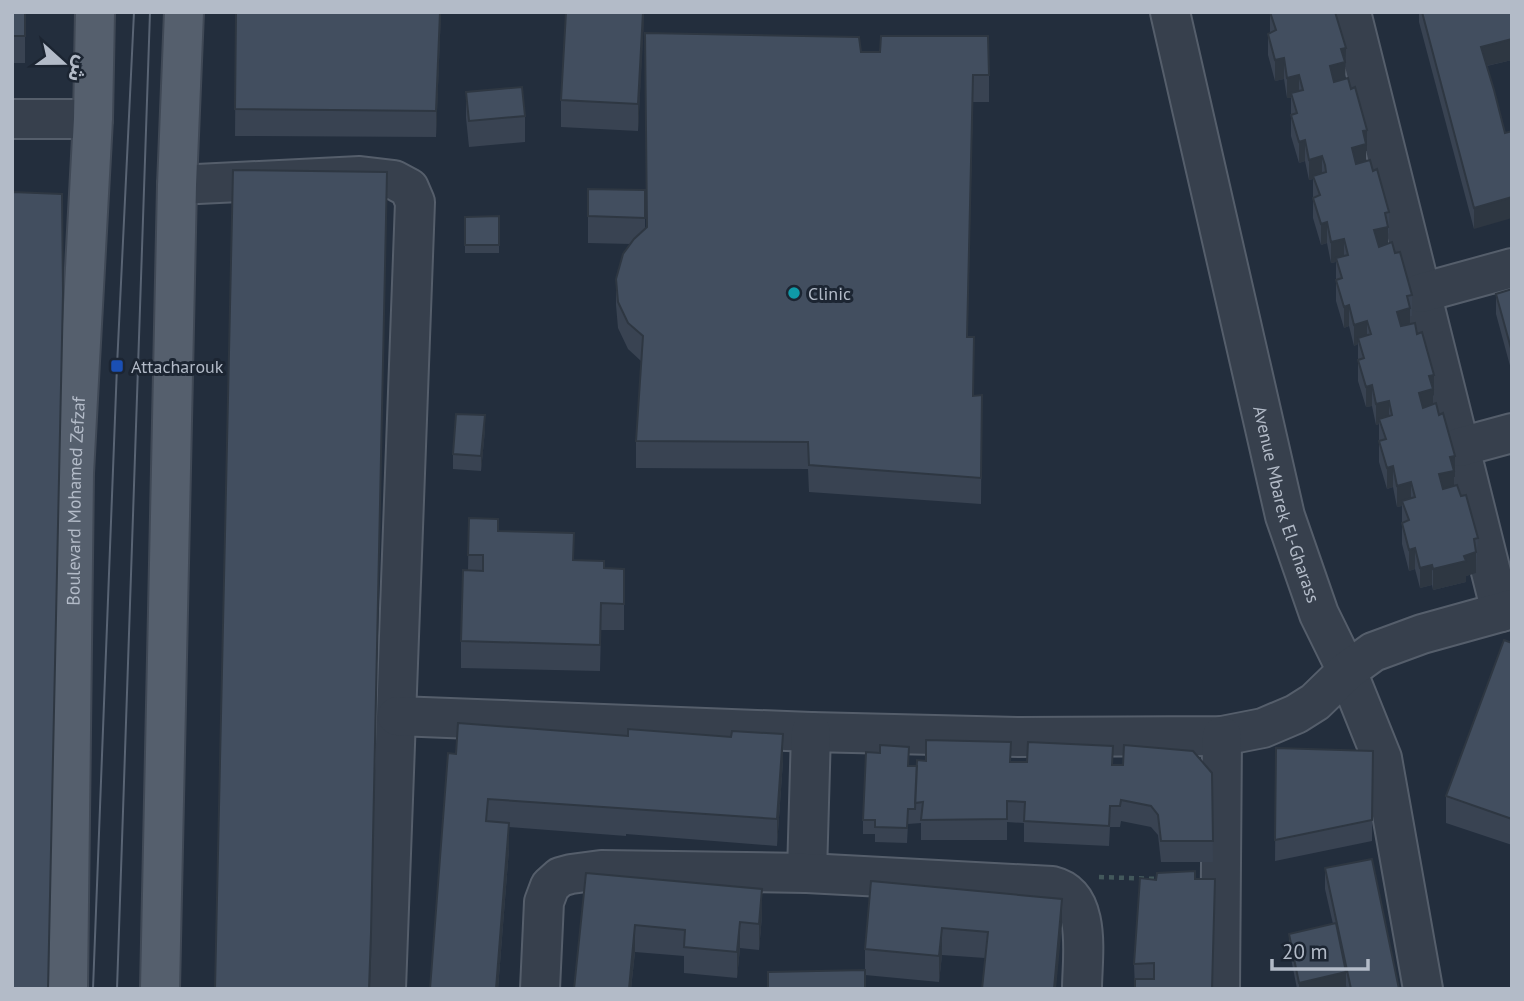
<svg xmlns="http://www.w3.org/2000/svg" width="1524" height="1001" viewBox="0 0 1524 1001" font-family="'PT Sans','Noto Sans Arabic',sans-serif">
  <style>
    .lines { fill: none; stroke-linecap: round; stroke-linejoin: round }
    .minor-casing { stroke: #555e6b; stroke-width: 42 }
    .primary-casing { stroke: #404956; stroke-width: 42 }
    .path { stroke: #43585b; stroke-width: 4.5; stroke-dasharray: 5 5; stroke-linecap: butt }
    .minor { stroke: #37404d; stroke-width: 38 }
    .primary { stroke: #555f6d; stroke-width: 38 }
    .tram { stroke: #596474; stroke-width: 2 }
    .wall { fill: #394352 }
    .shaded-wall { fill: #2e3742 }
    .building { fill: #424e5f; stroke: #2e3742; stroke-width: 2 }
    .culture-dot { fill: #0f9aa8; stroke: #1c2532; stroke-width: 2.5 }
    .transit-dot { fill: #1a4fb4; stroke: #1c2532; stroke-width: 2.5 }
    .labels { text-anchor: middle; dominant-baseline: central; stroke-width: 6; stroke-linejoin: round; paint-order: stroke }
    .poi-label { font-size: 18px; fill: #b3bbc8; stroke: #1c2532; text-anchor: start }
    .street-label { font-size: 18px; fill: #b3bbc8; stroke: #1c2532 }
  </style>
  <rect width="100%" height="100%" fill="#232e3d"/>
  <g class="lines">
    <defs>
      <g id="minor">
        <path id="s1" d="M1170,12L1285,516L1319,614L1347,671L1382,758L1423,989"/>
        <path d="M1351,12L1501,612"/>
        <path d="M12,119H93"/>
        <path d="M177,185L360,176L394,180L409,188L415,202L386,989"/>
        <path d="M1421,293L1512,268"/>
        <path d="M1460,447L1512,433"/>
        <path d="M397,716L811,732L1019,737L1222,736L1263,728L1296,714L1315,702L1347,671L1373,652L1422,634L1512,609"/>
        <path d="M807,873L811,732"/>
        <path d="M540,989L544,902L550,886L560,877L571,874L601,870L807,873L1052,886C1093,896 1082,957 1082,989"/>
        <path d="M1220,989L1222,736"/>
      </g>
      <g id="primary">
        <path id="s2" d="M68,989L74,473L93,119L95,12"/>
        <path d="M160,989L177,185L184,12"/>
      </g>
    </defs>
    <use href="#minor" class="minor-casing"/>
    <use href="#primary" class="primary-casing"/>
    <path class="path" d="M1099,877L1160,879"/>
    <use href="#minor" class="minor"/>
    <use href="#primary" class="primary"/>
    <path class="tram" d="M93,989L117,366L134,12
      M117,989L150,12"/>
  </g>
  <path class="wall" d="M12,12H25V63H12Z
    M236,12H441L436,137L235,136Z
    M644,12L638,131L561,127V100Z
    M1270,12L1346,69H1345V79L1367,151H1366V161L1373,171L1389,212V233L1388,234V244L1395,253L1412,295V316H1410V324L1434,395L1433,396V404L1455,477H1454V486L1461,496L1478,538L1476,573L1466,576V582L1433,590L1432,585L1420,588L1415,569L1409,571L1402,544V506L1397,507L1393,487L1387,489L1379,462V424L1376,425L1372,406L1366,407L1358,381V344L1354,346L1349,326L1344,328L1336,301V262L1331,263L1327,243L1321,245L1313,218V179L1309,180L1305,161L1299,163L1291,136V98H1287L1284,79L1275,81L1268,55V34L1270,33Z
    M1419,12H1512V60L1487,66L1474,229L1419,22Z
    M861,52L989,75V102H973L967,337L973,396L982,395L981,504L809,492L808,469L636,468V441L641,361L628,349L618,328L616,305V279L631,244L588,243V189L645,190V229Z
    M466,92L525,116V142L469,147L466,118Z
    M499,216V253H465V217Z
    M1512,289V373L1496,314V294Z
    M485,430L481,471L453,469V454Z
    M469,518L498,531L574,560L604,568L624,595V630H601L600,671L461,668V641L468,570Z
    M1512,643V845L1446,823V796Z
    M1276,748L1373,751L1372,841L1275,861Z
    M448,753L783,761L777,846L626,834V836L509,827V849L498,989Z
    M926,761L1113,765L1212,773L1213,862H1161L1158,835L1151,827L1121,821L1120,827H1110L1109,846L1024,842V823L1007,822V840H921V823L908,824L907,843L875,842V834H863V820L909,766H917Z
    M1325,868L1399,989H1347L1346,986L1338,989H1297L1289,948V934L1333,924L1325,889Z
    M586,873L762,916L759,950L740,948L737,978L684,973V956L635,952L631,989H574Z
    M1195,879L1215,900L1213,989H1135L1134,964L1156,880Z
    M871,881L1062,925L985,958L942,955L939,982L865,975V989V949Z"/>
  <path class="shaded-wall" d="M440,12H441L436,137V111Z
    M643,12L644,24L638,131V104Z
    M1512,39V60L1481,67V47Z
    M1346,48L1345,83L1330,87V66L1341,49Z
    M1284,58V79L1275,81V60Z
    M973,75V102L967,364V337Z
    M1299,75V96L1291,93V98H1287V78Z
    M1367,130V151H1366V165L1352,169V148L1363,131Z
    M1305,140V161L1299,163V142Z
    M1322,156V177L1313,176V179L1309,180V160Z
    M387,172L371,959L370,989H369Z
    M1512,197V218L1474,229V208Z
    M1327,222V243L1321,245V224Z
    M1388,227V248L1374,250V230Z
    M1344,239V260L1336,258V262L1331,263V242Z
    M1349,305V326L1344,328V307Z
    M1410,308V329L1397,332V312Z
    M1367,321V342L1358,338V344L1354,346V325Z
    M1434,375V395L1433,396V410L1419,414V393L1429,376Z
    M1372,385V406L1366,407V387Z
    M1389,401V422L1379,419V424L1376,425V404Z
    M485,415V430L481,471V456Z
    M1455,456V477H1454V492L1439,495V474L1450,457Z
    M1393,466V487L1387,489V468Z
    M1411,482V503L1402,501V506L1397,507V486Z
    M1415,548V569L1409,571V550Z
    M1476,552V573L1466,576V582L1433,590V569L1464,556Z
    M1432,565V585L1420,588V568Z
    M783,734V761L777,846V819Z
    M509,823V849L498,989H496Z
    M762,889V916L759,950V924Z
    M1062,899V925L1056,989H1054Z
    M740,922V948L737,978V952Z
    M635,925V952L631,989H629Z
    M942,928V955L939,982V956Z
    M1346,972V987L1338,989H1299V983Z"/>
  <path class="building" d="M12,12H25V36H12Z
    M236,12H440L436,111L235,109Z
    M566,12H643L638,104L561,100Z
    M1270,12H1335L1346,48L1341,49L1345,62L1330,66L1334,82L1348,78L1351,89L1355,87L1367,130L1363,131L1366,144L1352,148L1356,164L1370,160L1373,171L1377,169L1389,212L1385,213L1388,227L1374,230L1379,247L1392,242L1395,253L1400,252L1412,295L1407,296L1410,308L1397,312L1401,326L1415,323L1417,334L1422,332L1434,375L1429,376L1433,389L1419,393L1423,408L1436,403L1439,415L1443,413L1455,456L1450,457L1454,471L1439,474L1443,489L1457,485L1461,496L1466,495L1478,538L1474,539L1476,552L1464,556L1466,561L1433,569L1432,565L1420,568L1415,548L1409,550L1402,523L1409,520L1402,501L1415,497L1411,482L1397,486L1393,466L1387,468L1379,441L1386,439L1379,419L1392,415L1389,401L1376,404L1372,385L1366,387L1358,360L1364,358L1358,338L1371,334L1367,321L1354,325L1349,305L1344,307L1336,280L1342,278L1336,258L1348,255L1344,239L1331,242L1327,222L1321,224L1313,198L1320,195L1313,176L1326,172L1325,165L1322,156L1309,160L1305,140L1299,142L1291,115L1297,113L1291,93L1303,90L1299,75L1287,78L1284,58L1275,60L1268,34L1276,30Z
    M1422,12H1512V39L1481,47L1494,90L1505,133L1512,131V197L1474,208Z
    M645,33L859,37L861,52H880L881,36H988L989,75H973L967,337H974L973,396L982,395L981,478L809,465L808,442L636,441L643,336L628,323L618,302L616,279L623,254L634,239L647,227Z
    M522,87L525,116L469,121L466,92Z
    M233,170L387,172L371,933L369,989H215Z
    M588,189L645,190V218L588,216Z
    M12,192L62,194L63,293L48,989H12Z
    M499,216V245H465V217Z
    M1512,289V352L1496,294Z
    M456,414L485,415L481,456L453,454Z
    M469,518L498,519V531L574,533L573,560L604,561V568L624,569V604L601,603L600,645L461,641L463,570L483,571V555H468Z
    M1504,640L1512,643V819L1446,796Z
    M458,723L628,736V729L731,737L732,731L783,734L777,819L488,799L486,821L509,823L496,989H430L448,753L456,754Z
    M926,740L1011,742L1010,762H1027L1028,742L1113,746L1112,765H1123L1124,745L1193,751L1212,773L1213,841H1161L1158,815L1151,806L1121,800L1120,806H1110L1109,826L1024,821L1025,802L1007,801V819L921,820L923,802L915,803L917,760L926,761Z
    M880,745L909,747L908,766H917L915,809H908L907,828L875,827V820H863L866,752L880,753Z
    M1276,748L1373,751L1372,820L1275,840Z
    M1372,859L1399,989H1351L1325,868Z
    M1195,871V879H1215L1212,989H1135V979H1154V963L1134,964L1140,878L1156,880L1157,873Z
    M586,873L762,889L759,924L740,922L737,952L684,947L685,930L635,925L629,989H574Z
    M871,881L1062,899L1054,989H982L988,932L942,928L939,956L865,949Z
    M1336,923L1346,972L1299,983L1289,934Z
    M865,970V989H768V972Z"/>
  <circle class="culture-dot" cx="794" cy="293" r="7"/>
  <rect class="transit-dot" x="110" y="359" width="14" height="14" rx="3.5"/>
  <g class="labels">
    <g class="poi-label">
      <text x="808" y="293">Clinic</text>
      <text x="131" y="366">Attacharouk</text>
    </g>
    <g class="street-label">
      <text stroke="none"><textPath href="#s2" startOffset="488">Boulevard Mohamed Zefzaf</textPath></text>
      <text stroke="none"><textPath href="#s1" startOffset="506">Avenue Mbarek El-Gharass</textPath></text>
    </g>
  </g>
  <rect width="1524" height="1001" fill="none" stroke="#b3bbc8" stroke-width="28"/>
  <g transform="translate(63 63) rotate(111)" stroke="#1c2532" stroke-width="5" paint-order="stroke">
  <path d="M0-5L12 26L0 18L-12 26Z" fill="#b3bbc8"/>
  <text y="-10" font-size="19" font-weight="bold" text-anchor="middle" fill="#b3bbc8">ش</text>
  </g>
  <path d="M1272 959v10h96v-10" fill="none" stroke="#b3bbc8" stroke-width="3.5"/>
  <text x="1282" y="959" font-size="21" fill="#b3bbc8" stroke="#1c2532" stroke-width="5" paint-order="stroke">20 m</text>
</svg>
